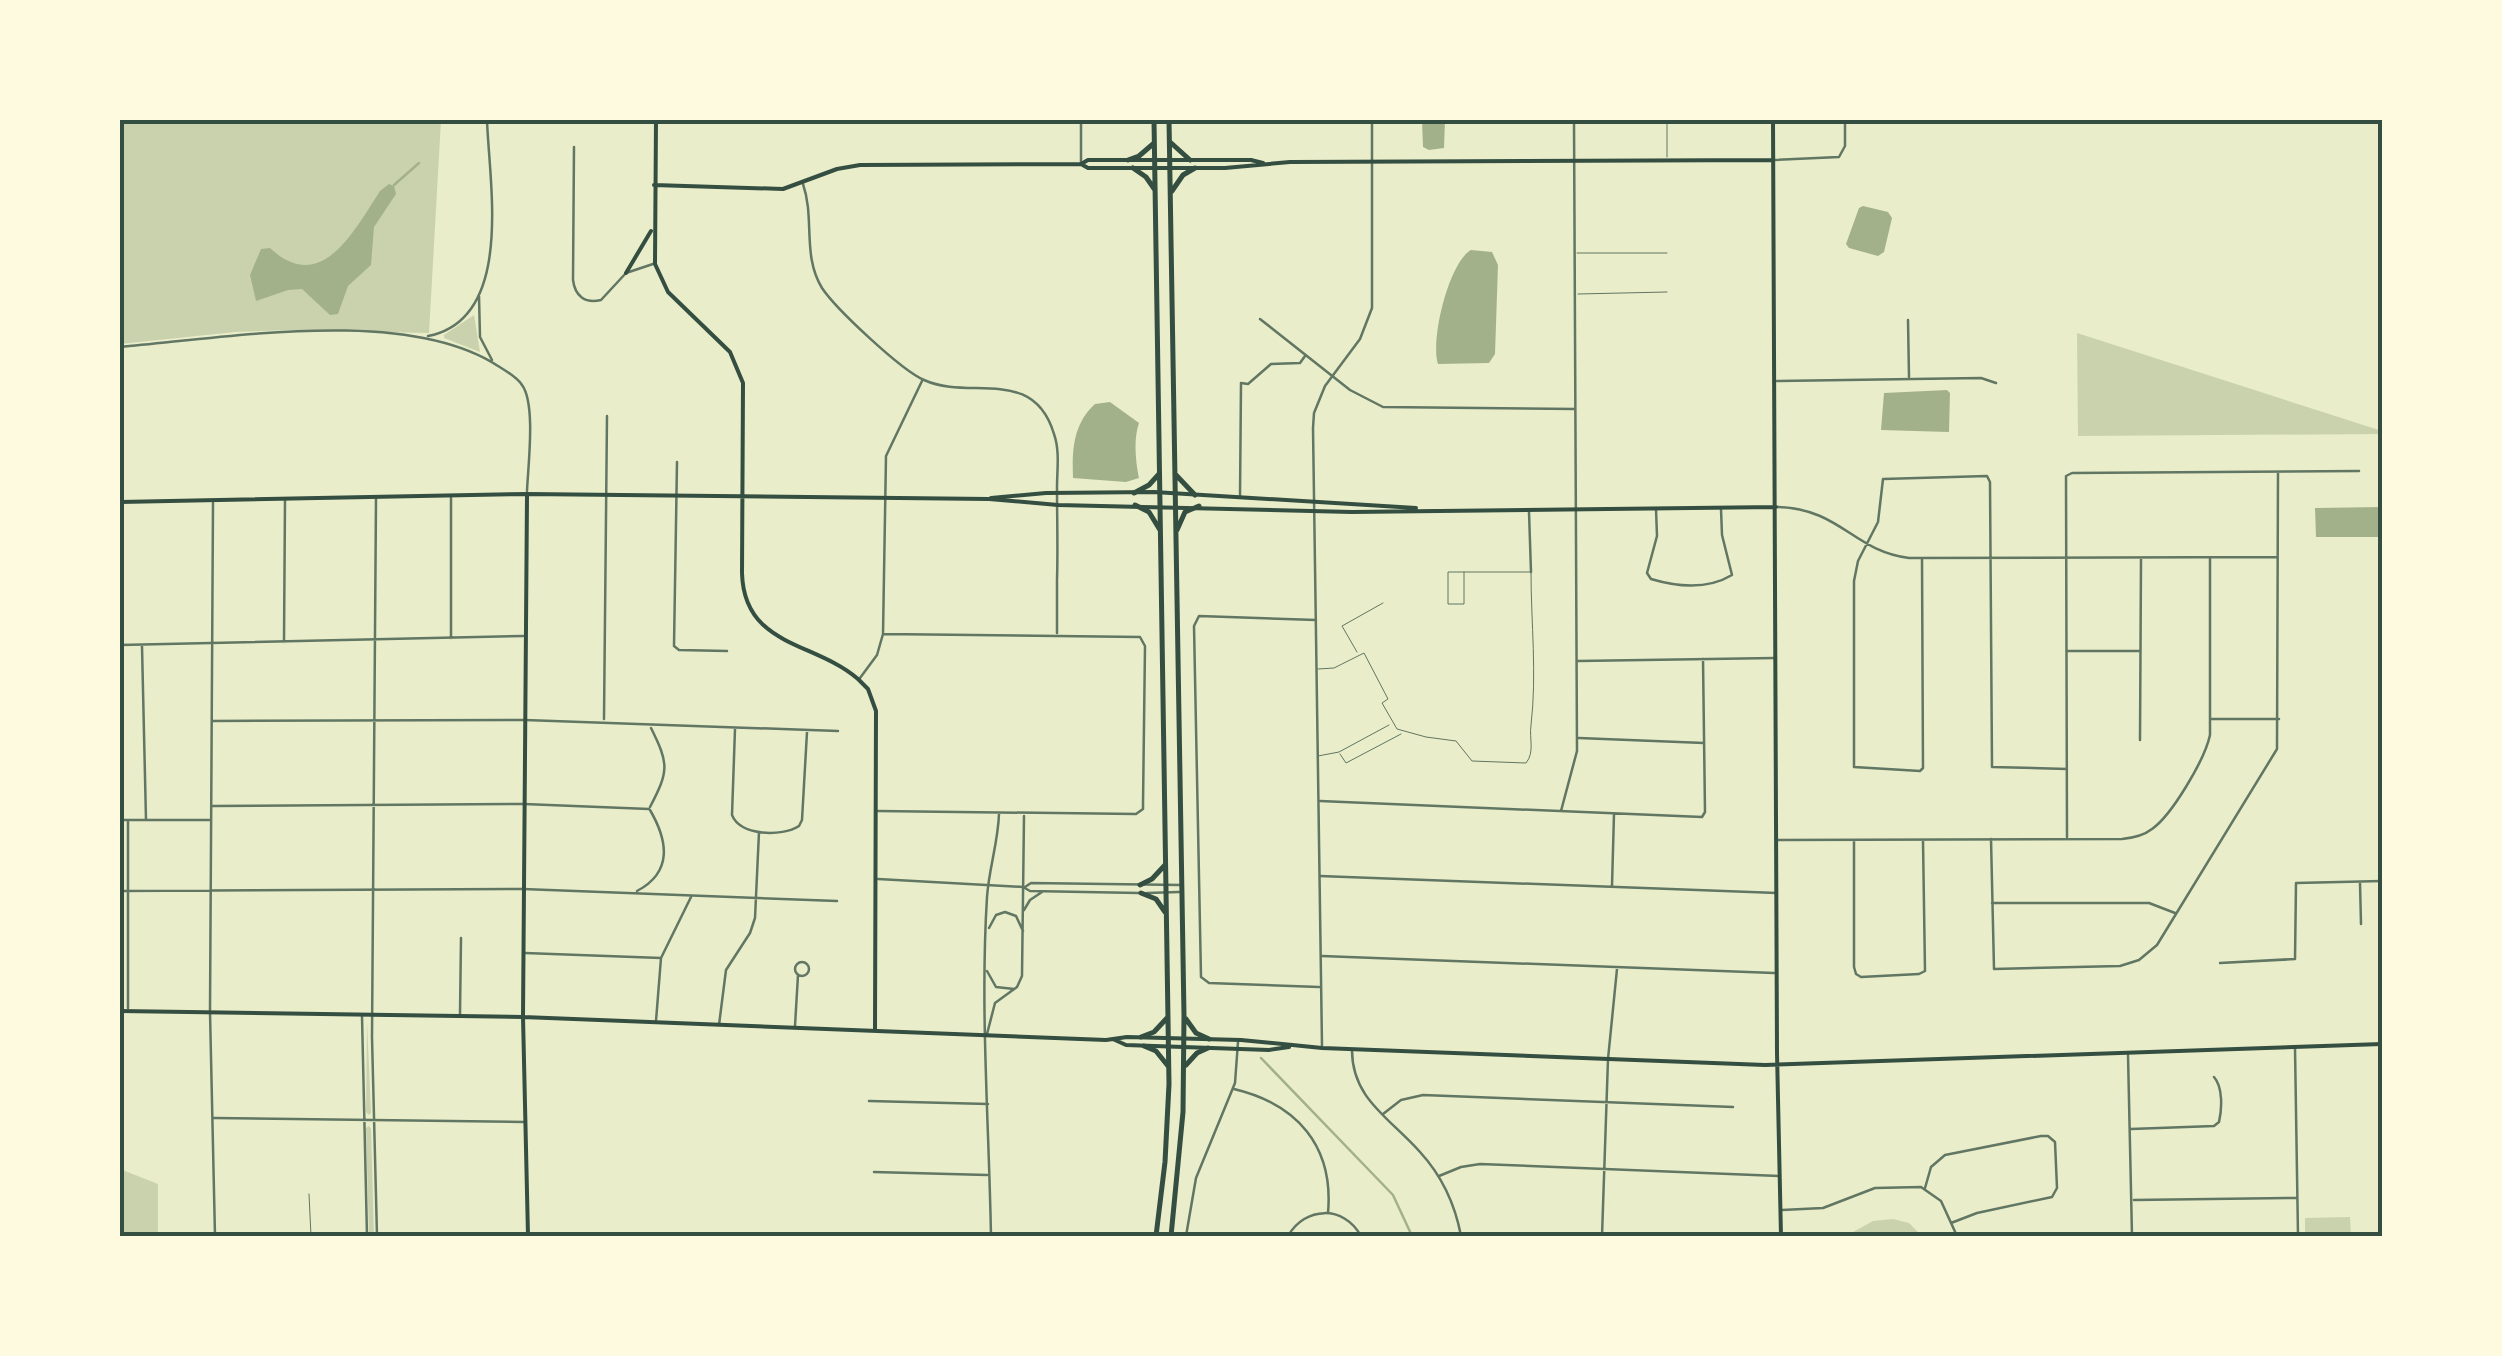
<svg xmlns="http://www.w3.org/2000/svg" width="2502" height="1356" viewBox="0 0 2502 1356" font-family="'Golos Text',sans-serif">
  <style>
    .green { fill: #cad2ad }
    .water { fill: #a3b18a }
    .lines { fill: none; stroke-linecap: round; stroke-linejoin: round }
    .stream { stroke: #a3b18a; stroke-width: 2.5 }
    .service { stroke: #617663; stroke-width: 1 }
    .minor { stroke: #617663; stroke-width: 2.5 }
    .tertiary { stroke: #617663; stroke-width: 2.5 }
    .secondary { stroke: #344e41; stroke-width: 4 }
    .trunk { stroke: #344e41; stroke-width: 5 }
    .neatline { fill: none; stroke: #344e41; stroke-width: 4 }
  </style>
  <rect width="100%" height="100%" fill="#e9edc9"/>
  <path class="green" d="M120,120H441L429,333L290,330L235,332L120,344Z
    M474,315L480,352L444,338V335Z
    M2077,333L2382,431V434L2078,436Z
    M367,1022L371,1113L369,1115L366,1112Z
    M369,1126L371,1129L374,1236H369L366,1128Z
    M120,1169L158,1184V1236H120Z
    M2350,1217L2351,1236H2305V1218Z
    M1893,1219L1909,1223L1922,1236H1846L1873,1221Z"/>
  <path class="water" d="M1422,120H1445L1444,148L1429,150L1423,147Z
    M389,184L394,186L396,194L374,227L371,265L348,286L338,314L330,315L302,289L288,290L256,301L250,275L261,249L270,248C321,296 354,231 380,191Z
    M1863,206L1888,212L1892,218L1884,252L1878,256L1849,248L1846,244L1859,208Z
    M1471,250L1492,252L1498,265L1495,354L1489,363L1438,364C1430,340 1449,262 1471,250Z
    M1947,390L1950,393L1949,432L1881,430L1884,393Z
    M1110,402L1139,423C1133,440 1136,463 1139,478L1126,482L1073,478C1072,450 1073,424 1095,404Z
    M2382,507V537H2316L2315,508Z"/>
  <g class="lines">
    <path class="stream" d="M394,185L419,163
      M1261,1058L1393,1195L1412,1236"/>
    <path class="service" d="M1667,120V157
      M1577,253H1667
      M1578,294L1667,292
      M1357,652L1342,626L1383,603
      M1318,669L1334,668L1364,653L1388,699L1382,703L1397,729L1426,737L1456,741L1472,761L1526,763C1535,752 1529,739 1531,725C1537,674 1531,623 1531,572H1448V604H1464V572
      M1340,754L1346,763L1401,734
      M1318,756L1339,752L1389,725
      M309,1194L311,1236"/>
    <path class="minor" d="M1081,120V163
      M574,147L573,280C575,296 585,304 601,300L626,273L653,264
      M1775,160L1839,157L1845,146V120
      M479,296L480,337L492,360
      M1260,319L1350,390L1383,407L1575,409
      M1908,320L1909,377
      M428,336C515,319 489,183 487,120
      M120,347C226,338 406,306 498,366C506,371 517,377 522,385C536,404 528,466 527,491
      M1777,381L1981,378L1996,383
      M677,462L674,646L679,650L727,651
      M1240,496L1241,383L1248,384L1271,364L1300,363L1305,356
      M376,498L372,1037L377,1236
      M213,503L210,1012L215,1236
      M1778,507C1841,509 1853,551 1909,558L2277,557
      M1656,509L1657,536L1647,573L1651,579C1678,587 1707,590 1732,575L1722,535L1721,509
      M1529,512L1531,572
      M1922,558L1923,768L1920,771L1854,767V581L1858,561L1878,522L1883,479L1987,476L1990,482L1992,767L2067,769
      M1316,620L1199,616L1194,626L1201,977L1209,983L1319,987
      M1057,633V581
      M451,638V497
      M284,642L285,500
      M120,645L523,636
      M142,646L146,820
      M2068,651H2140
      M1578,661L1775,658
      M860,678L877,655L883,634L886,456L922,381
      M604,719L607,416
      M2212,719H2279
      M213,721L525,720L838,731
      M735,729L732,815C740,836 782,837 799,826L802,820L807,732
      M1579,738L1704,743
      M2140,740L2141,559
      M1320,801L1702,817L1705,812L1703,659
      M213,806L524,804L649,809
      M650,807C669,771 669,764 651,728
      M878,811L1136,814L1143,809V804L1145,646L1140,637L883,634
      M1561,811L1577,751L1574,120
      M120,820H209
      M2067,837L2066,476L2072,473L2359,471
      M1991,839L1994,969L2120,966L2139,960L2157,945L2277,749L2278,472
      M1777,840L2122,839C2133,838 2143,836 2152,829C2172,815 2205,759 2210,735V558
      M1854,840V967L1856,974L1861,977L1919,974L1925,971L1923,841
      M1320,876L1777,893
      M2360,883L2361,924
      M1612,886L1614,814
      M120,891L523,889L837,901
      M637,891C673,872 668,841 650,810
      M1992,903H2149L2175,913
      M989,928L996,915L1005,912L1016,916L1023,931
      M525,953L661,958
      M1322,956L1774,973
      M795 969a7 7 0 1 1 14 0a7 7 0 1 1-14 0Z
      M2220,963L2295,959L2296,883L2382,881
      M987,971L996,987L1014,989
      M128,1008V820
      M460,1014L461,938
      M362,1016L367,1236
      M656,1021L661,958L691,897
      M719,1025L726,970L750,933L755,918L759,832
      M795,1026L798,975
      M987,1034L995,1003L1017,987L1022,976L1024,816
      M2295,1048L2298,1236
      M1352,1050C1352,1099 1390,1118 1420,1152C1442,1176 1455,1204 1461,1236
      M2128,1055L2132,1236
      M1234,1089C1297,1104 1334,1146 1328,1213
      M869,1101L988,1104
      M1383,1114L1401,1100L1423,1095L1733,1107
      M214,1118L525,1122
      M2131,1129L2214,1126L2219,1122C2222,1109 2223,1087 2214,1077
      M874,1172L987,1175
      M1439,1176L1461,1167L1480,1164L1779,1176
      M1925,1188L1931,1167L1945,1155L2041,1136H2048L2055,1142L2057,1188L2052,1197L1977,1213L1951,1223
      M2134,1200L2296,1198
      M1782,1210L1823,1208L1875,1188L1921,1187L1941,1201L1957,1236
      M1603,1235L1631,1236
      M991,1236C989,1123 980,1009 987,897C989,868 998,843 999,814
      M1186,1236L1196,1178L1235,1083L1238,1042
      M1288,1236C1305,1206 1344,1205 1361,1236
      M1602,1236L1608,1059L1617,969"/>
    <path class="tertiary" d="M803,184C815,219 802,255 822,288C836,309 901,370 924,380C970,401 1033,365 1054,434C1060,451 1057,470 1057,488C1057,518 1058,549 1057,580
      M878,879L1023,887L1030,891L1139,893
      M1025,887L1031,883L1181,885
      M1147,893L1179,892
      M1024,910L1030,900L1042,892
      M1322,1046L1313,428L1314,413L1325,386L1360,339L1372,308V120"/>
    <path class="secondary" d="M656,120L655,264L668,292L730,352L743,383L742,573C744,647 814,641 858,679L868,689L876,711L875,1031
      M1773,120L1777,1053L1781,1236
      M1081,164L1088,168H1225L1290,162L1773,160
      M654,185L783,189L837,169L860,165L1081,164L1088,160H1251L1263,163
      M626,273L651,231
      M527,496L523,1017L528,1236
      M991,498L1046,493L1154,492L1416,508
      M120,502L527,494L989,499L1058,505L1352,512L1776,507
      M120,1011L523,1017L1106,1040L1127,1037L1241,1040L1322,1048L1765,1065L2382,1044
      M1115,1040L1126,1045L1269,1050L1289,1047"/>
    <path class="trunk" d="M1154,120L1169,1084L1165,1162L1156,1236
      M1169,120L1184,1016L1183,1112L1171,1236
      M1170,142L1190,160
      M1128,160L1139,156L1153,144
      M1133,168L1146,177L1155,190
      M1172,191L1183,175L1195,168
      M1176,475L1195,495
      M1134,493L1149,485L1159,474
      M1135,505L1149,512L1160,530
      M1177,530L1185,512L1199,506
      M1140,885L1152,879L1165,865
      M1141,893L1156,899L1165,912
      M1186,1019L1196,1033L1209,1039
      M1141,1037L1154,1032L1167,1018
      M1144,1046L1156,1051L1168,1066
      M1186,1065L1197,1053L1208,1048"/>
  </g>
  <rect width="2502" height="1356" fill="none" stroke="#fefae0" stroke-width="245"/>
  <rect x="122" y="122" width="2258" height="1112" class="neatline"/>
</svg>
